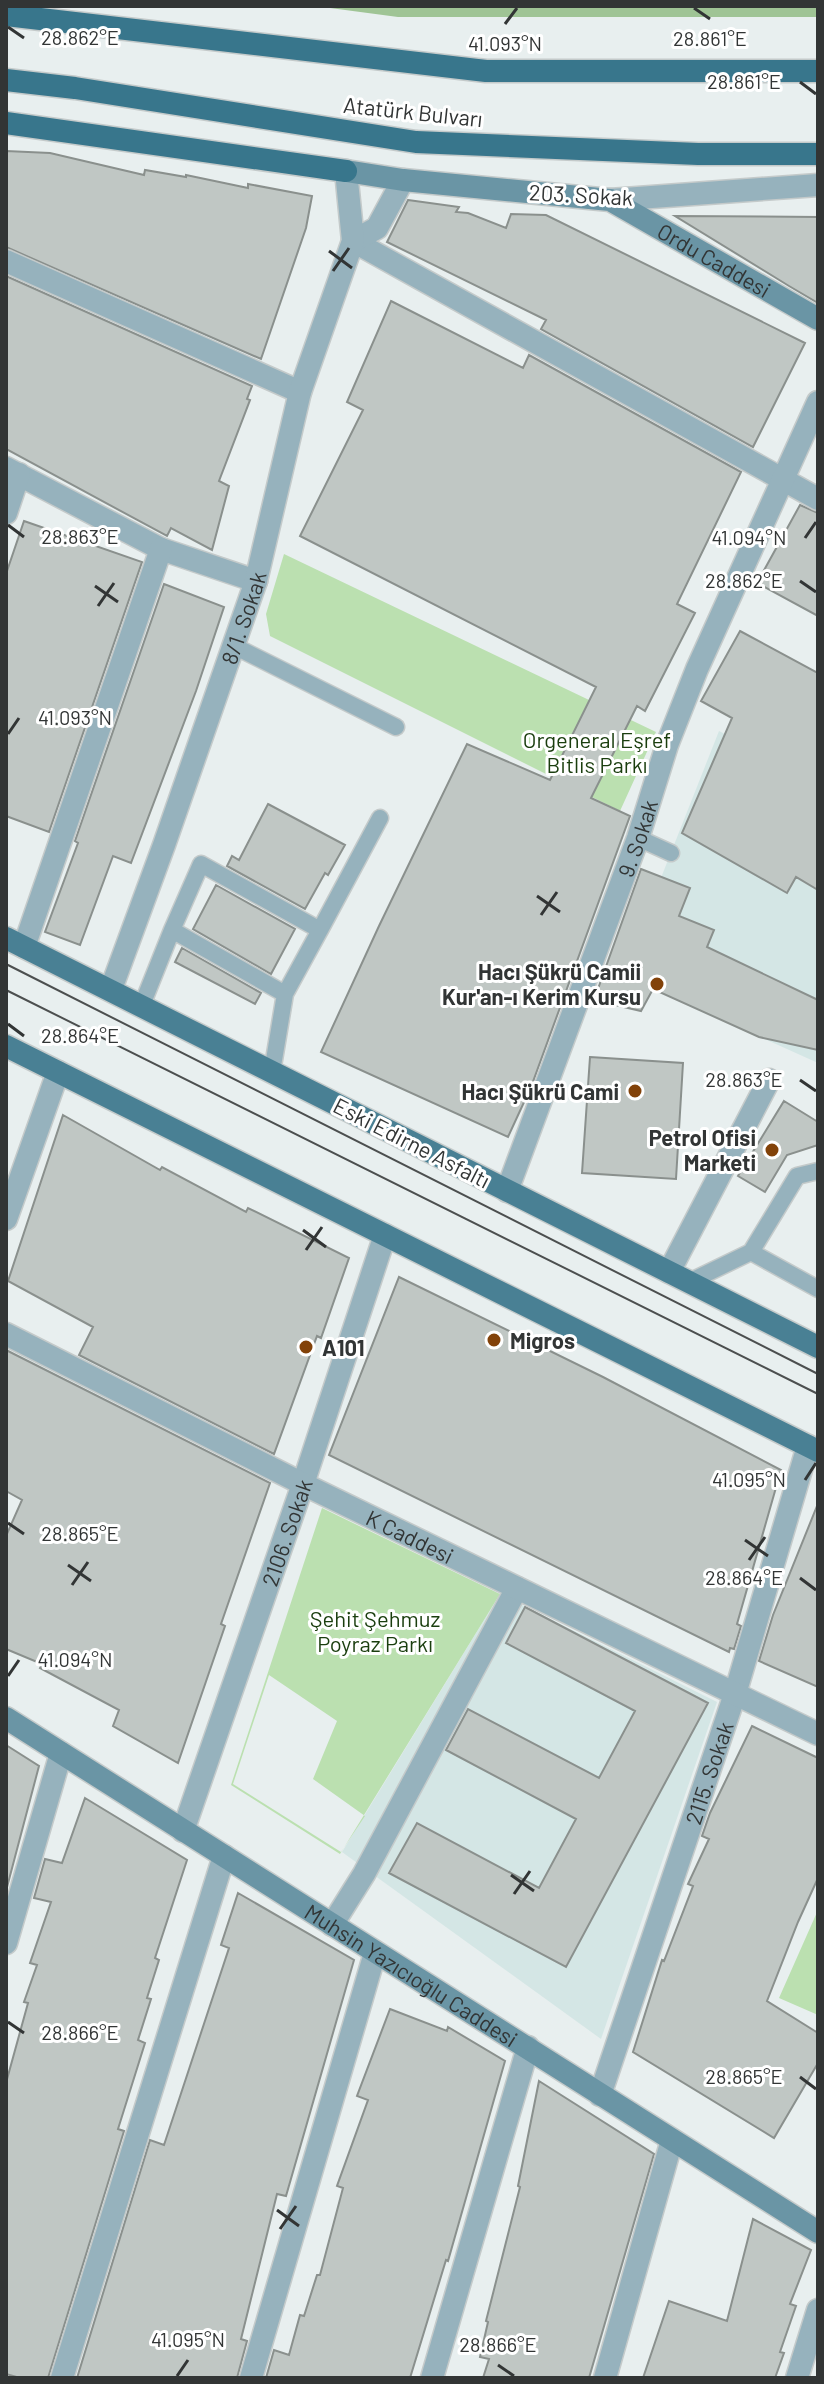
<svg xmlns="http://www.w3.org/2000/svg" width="824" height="2384" viewBox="0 0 824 2384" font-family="Barlow,sans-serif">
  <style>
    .built { fill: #d4e6e5 }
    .green { fill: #bbe0b0; fill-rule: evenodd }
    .forest { fill: #9fc495 }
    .building { fill: #c0c7c4; stroke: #8a908d; stroke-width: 2 }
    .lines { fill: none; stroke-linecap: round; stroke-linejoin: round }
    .service-casing { stroke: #c4caca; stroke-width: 19 }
    .pedestrian-casing { stroke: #c4caca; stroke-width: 25 }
    .minor-casing { stroke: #c4caca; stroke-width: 25 }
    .tertiary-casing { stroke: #c4caca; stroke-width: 25 }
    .secondary-casing { stroke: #c4caca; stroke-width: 25 }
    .primary-casing { stroke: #c4caca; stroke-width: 25 }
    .trunk-casing { stroke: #c4caca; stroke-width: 25 }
    .service { stroke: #96b2bd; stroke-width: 16 }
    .pedestrian { stroke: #96b2bd; stroke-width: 22 }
    .minor { stroke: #96b2bd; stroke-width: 22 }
    .tertiary { stroke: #96b2bd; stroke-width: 22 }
    .secondary { stroke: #6a95a5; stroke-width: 22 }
    .primary { stroke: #498094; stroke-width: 22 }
    .trunk { stroke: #38768c; stroke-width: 22 }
    .tram { stroke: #4c4f4f; stroke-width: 2 }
    .ticks { fill: none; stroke: #323535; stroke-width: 3 }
    .poi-dot { fill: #824209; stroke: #fff; stroke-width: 3 }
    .labels { text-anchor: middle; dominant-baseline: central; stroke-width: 6; stroke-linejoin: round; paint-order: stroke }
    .street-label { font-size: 22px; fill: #323535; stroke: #fff }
    .park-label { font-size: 22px; fill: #1a3e0e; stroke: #fff }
    .poi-label { font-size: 22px; font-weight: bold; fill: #323535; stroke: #fff; text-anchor: end }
    .ticks-label { font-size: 20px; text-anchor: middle; fill: #323535; stroke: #fff; stroke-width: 6; stroke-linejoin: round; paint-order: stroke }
  </style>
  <rect width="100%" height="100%" fill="#e8efef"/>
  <path class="built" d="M719,731L818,781V1063L687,1004L638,936Z
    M500,1594L717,1702L601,2039L342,1852Z"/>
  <path class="green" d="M284,554L656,732L620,811L270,636L266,614Z
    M322,1508L500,1594L340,1854L231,1785ZM269,1675L337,1721L313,1779L365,1816L341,1852L233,1784Z
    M818,1910V2015L779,1998Z"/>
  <path class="forest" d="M315,6H818V17H398Z"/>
  <path class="building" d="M6,151L50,153L144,175L145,170L186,177V175L248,188V184L312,196L306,228L261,359L6,247Z
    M408,200L459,207L456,212L468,213L506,228L511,214L546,215L805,343L753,447L541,329L546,320L387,242Z
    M675,216L818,217V303L789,286Z
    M6,276L252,386L247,399L250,400L219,481L229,486L212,550L171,528L167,536L6,449Z
    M391,301L523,368L529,355L741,472L677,604L695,613L645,711L637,706L591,798L630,816L531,1087L508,1137L321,1052L379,926L467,744L550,780L596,687L300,536L363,410L347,402Z
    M800,505L818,513V616L757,583Z
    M24,521L142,562L49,832L6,816V574Z
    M164,584L224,607L196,691L131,863L113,856L80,945L45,932L78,843L75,841Z
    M740,631L818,673V890L796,877L787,893L682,833L732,718L701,701Z
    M268,804L345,845L328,875L325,873L305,909L227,866L232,856L239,860Z
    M641,869L690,888L679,916L714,930L707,947L818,1000V1050L759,1037L653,989L641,1011L594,1000Z
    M216,885L295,929L271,974L193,929Z
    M182,948L261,993L255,1004L175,962Z
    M590,1057L683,1063L676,1179L582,1173Z
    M784,1101L818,1122V1145L787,1155L765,1192L738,1176Z
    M63,1115L160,1170L162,1167L246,1212L248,1208L349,1258L321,1338L317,1336L274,1454L79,1355L93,1327L8,1281Z
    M399,1277L603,1377L781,1470L737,1624L741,1626L734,1649L730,1648L729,1652L329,1455Z
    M6,1350L270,1483L221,1624L225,1626L178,1763L113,1726L119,1710L40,1668L42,1664L6,1649V1536L22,1500L6,1491Z
    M817,1506L818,1507V1687L759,1661L773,1615Z
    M525,1607L708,1703L566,1967L389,1873L417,1823L539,1888L576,1819L446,1750L468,1709L599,1778L635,1711L506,1643Z
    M752,1726L818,1758V1878L798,1922L767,2001L818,2033V2063L774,2138L633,2052L662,1960L664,1961L693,1886L688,1884L709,1839L702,1836L710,1813Z
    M6,1745L39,1766L6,1891Z
    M85,1798L187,1860L155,1958L159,1960L147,1998L151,1999L138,2040L145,2043L118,2129L124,2131L48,2378H20L6,2374V2083L28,2003L24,2002L37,1965L30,1963L51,1902L34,1898L45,1859L62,1863Z
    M238,1893L354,1960L286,2196L277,2194L241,2339L247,2341L237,2378H77L150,2140L164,2145L229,1948L221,1945Z
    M390,2009L447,2031L448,2027L505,2061L448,2261L446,2260L410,2378H266L274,2350L289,2355L300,2315L304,2316L317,2275H320L343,2188L337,2186L368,2100L357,2096Z
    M539,2081L654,2154L589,2378H483L489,2359L480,2357L488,2322L486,2321L520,2187L518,2186Z
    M753,2219L811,2250L790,2304L796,2306L780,2352L784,2353L775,2378H643L669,2301L727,2321Z"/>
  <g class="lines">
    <defs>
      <path id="service" d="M234,646L396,727
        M638,838L671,853
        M172,930L201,864L320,930L285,994
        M320,930L380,818
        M142,1005L172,930L285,994L272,1072
        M751,1252L797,1176L818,1171
        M689,1282L751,1252L818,1289"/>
      <path id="pedestrian" d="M669,1272L769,1080"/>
      <g id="minor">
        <path d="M610,200L818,185"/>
        <path d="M353,241L818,499"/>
        <path d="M6,261L300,392"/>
        <path d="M6,468L161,549L256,581"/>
        <path d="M6,513L19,474"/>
        <path d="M24,947L161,549"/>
        <path id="s1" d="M507,1191L638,838L667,745L697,669L818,402"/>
        <path d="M6,1219L58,1072"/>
        <path id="s2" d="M183,1831L303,1484L385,1235"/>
        <path d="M332,1925L364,1874L517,1588"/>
        <path d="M6,1943L61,1753"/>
        <path id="s3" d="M600,2095L735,1694L808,1446"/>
        <path d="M62,2378L224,1856"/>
        <path d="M251,2378L375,1953"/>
        <path d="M432,2378L528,2047"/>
        <path d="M605,2378L672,2140"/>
        <path d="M797,2378L818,2310"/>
      </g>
      <g id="tertiary">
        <path d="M353,241L377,228L403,180"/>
        <path id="s4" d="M111,989L164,845L256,581L300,392L353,241L346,171"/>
        <path id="s5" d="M6,1334L303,1484L818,1734"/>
      </g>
      <g id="secondary">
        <path id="s6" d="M346,171L403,180L610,200L818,319"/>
        <path id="s7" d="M6,1718L818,2232"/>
      </g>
      <path id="primary" d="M6,938L818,1347
        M6,1046L818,1451"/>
      <path id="trunk" d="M6,15L486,71H818
        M6,80L75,88L416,142L698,154H818
        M6,123L346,171"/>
    </defs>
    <use href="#service" class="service-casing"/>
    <use href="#pedestrian" class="pedestrian-casing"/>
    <use href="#minor" class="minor-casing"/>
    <use href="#tertiary" class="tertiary-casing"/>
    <use href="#secondary" class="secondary-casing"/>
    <use href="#primary" class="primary-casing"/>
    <use href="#trunk" class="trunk-casing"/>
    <use href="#service" class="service"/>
    <use href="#pedestrian" class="pedestrian"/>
    <use href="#minor" class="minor"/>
    <use href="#tertiary" class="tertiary"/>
    <use href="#secondary" class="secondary"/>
    <use href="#primary" class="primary"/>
    <use href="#trunk" class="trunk"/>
    <path class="tram" d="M6,964L818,1374
      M6,990L818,1394"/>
  </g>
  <path class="ticks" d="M694,8L710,19M505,24L517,8M8,27L24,38M800,82L816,94M329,251L352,268M333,271L349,248M8,525L24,537M805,538L816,522M800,581L816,592M95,586L118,602M98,606L114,583M8,734L19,718M537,896L560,912M541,915L557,892M8,1024L24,1036M800,1080L816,1091M303,1230L326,1247M306,1250L322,1227M805,1480L816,1463M8,1523L24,1534M745,1540L768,1556M749,1560L765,1537M68,1565L91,1581M800,1578L816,1590M72,1585L88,1562M8,1676L19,1660M511,1875L534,1891M514,1894L530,1871M8,2022L24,2033M800,2077L816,2089M277,2210L299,2226M280,2229L296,2206M498,2365L514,2376M177,2376L188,2360"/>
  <g class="poi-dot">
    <circle cx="657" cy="984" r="8"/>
    <circle cx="635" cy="1091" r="8"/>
    <circle cx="772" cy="1150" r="8"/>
    <circle cx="494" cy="1340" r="8"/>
    <circle cx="306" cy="1347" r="8"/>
  </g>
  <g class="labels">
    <g class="street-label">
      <text transform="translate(413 111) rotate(6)">Atatürk Bulvarı</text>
      <text transform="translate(581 194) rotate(3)">203. Sokak</text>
      <text stroke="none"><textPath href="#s6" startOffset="386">Ordu Caddesi</textPath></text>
      <text stroke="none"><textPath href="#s4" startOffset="394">8/1. Sokak</textPath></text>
      <text stroke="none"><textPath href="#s1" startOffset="376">9. Sokak</textPath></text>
      <text transform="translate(412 1142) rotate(27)">Eski Edirne Asfaltı</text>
      <text stroke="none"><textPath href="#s2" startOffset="316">2106. Sokak</textPath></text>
      <text stroke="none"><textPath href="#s5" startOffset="452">K Caddesi</textPath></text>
      <text stroke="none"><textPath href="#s3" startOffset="340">2115. Sokak</textPath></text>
      <text stroke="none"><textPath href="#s7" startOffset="480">Muhsin Yazıcıoğlu Caddesi</textPath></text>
    </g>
    <g class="park-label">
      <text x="597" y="739">Orgeneral Eşref<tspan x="597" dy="25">Bitlis Parkı</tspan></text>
      <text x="375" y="1618">Şehit Şehmuz<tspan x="375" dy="25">Poyraz Parkı</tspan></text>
    </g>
    <g class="poi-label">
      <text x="641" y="971">Hacı Şükrü Camii<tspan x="641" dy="25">Kur'an-ı Kerim Kursu</tspan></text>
      <text x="619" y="1091">Hacı Şükrü Cami</text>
      <text x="756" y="1137">Petrol Ofisi<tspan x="756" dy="25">Marketi</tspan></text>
      <text x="510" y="1340" text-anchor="start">Migros</text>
      <text x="322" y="1347" text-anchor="start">A101</text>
    </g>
  </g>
  <g class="ticks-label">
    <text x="80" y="45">28.862°E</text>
    <text x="710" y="46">28.861°E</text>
    <text x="505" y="51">41.093°N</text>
    <text x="744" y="89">28.861°E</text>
    <text x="80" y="544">28.863°E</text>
    <text x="749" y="545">41.094°N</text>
    <text x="744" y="588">28.862°E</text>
    <text x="75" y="725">41.093°N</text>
    <text x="80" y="1043">28.864°E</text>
    <text x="744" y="1087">28.863°E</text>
    <text x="749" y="1487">41.095°N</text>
    <text x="80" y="1541">28.865°E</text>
    <text x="744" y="1585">28.864°E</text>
    <text x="75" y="1667">41.094°N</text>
    <text x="80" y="2040">28.866°E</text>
    <text x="744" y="2084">28.865°E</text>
    <text x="188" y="2347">41.095°N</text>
    <text x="498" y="2352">28.866°E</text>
  </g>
  <rect width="824" height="2384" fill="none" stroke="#323535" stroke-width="16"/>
</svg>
